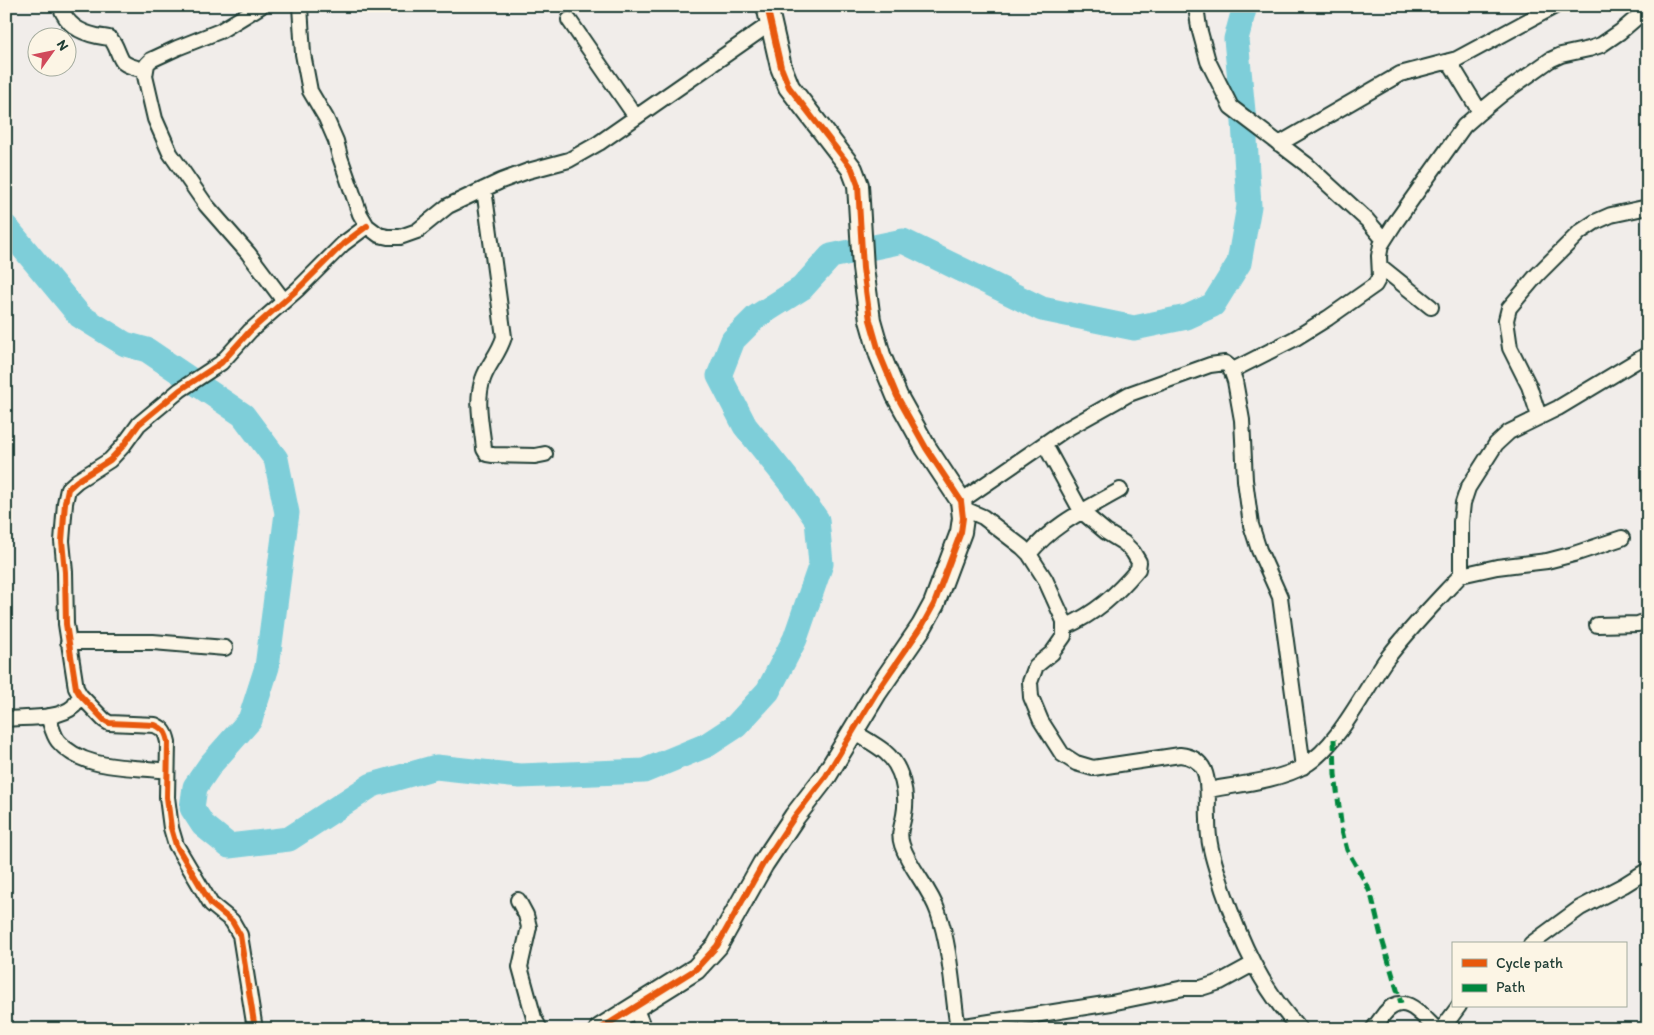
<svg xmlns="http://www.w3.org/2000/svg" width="1654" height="1035" viewBox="0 0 1654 1035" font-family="Itim,sans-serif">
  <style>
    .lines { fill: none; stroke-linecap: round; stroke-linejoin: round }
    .river { stroke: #7eced9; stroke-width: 25 }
    .street-casing { stroke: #1f3d34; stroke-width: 18 }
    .secondary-casing { stroke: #1f3d34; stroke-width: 24 }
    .street { stroke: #fcf5e5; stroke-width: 14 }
    .secondary { stroke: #fcf5e5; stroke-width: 20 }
    .quiet { stroke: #00873e; stroke-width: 5; stroke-dasharray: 10 5; stroke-linecap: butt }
    .cycleway-casing { stroke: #fcf5e5; stroke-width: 9 }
    .cycleway { stroke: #e8590c; stroke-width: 6 }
  </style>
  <rect width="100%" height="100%" fill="#f1edea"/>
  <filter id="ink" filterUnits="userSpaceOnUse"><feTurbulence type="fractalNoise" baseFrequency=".02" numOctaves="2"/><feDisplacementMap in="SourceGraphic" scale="10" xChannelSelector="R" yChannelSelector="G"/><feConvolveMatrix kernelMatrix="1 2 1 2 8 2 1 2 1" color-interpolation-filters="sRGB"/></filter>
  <g filter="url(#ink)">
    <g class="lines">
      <path class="river" d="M6,227L80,316L125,344L147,350L243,415L276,459L287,513L267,667L250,720L211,764L195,787L192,808L203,825L229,846L289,839L372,785L436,767L520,776L644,771L707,745L736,726L768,691L795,639L821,564L817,520L793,486L745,426L719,376L733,340L756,317L802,288L831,256L903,241L1042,309L1134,328L1187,317L1213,305L1239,263L1249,206L1244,122L1236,39L1245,6"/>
      <defs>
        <path id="street" d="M60,6C67,25 79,32 97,36C101,37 106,37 109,38C116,42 118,56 123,62C129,67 137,68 145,70
          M261,6L220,31L177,48L151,60L147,64L145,76L155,119L170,153L206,205L248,253L284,301
          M300,6L303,54L310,91L326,118L336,141L340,157L360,214L367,226L379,235L388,237H400L417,231L448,206L501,181L528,171L569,160L599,143L771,23
          M1196,6L1199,28L1208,61L1231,107L1306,164L1367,220L1384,240
          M569,20L636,117
          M1449,61L1480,112
          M1279,144L1400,74L1457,59L1555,6
          M484,189L504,337C499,354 488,364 483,379C475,401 482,426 484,449L487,454L493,455L535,456L545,454
          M1380,266L1431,307
          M1231,371L1294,339L1328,318L1375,285L1380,276L1379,256L1381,245L1395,223L1464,126L1480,112L1502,94L1550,60L1561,55L1589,49L1601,45L1620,32L1648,8
          M1539,416L1529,386L1510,348L1506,320L1509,308L1537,275L1580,232L1595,222L1611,215L1648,207
          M1045,445L1081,511L1106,532L1124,543L1133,552L1139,562L1138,569C1116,595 1096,613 1065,627
          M961,501L1063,431L1129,394L1210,365L1225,363L1230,367L1235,381L1242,420L1245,480L1251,525L1259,550L1280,597L1303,767
          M962,508L983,517L1022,547L1029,554L1045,579L1064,621V636L1052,653L1036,666L1030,682L1031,697L1041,721L1062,754L1076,763L1093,768L1180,755C1191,756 1199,760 1204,770C1210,785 1207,803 1208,819C1208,829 1209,840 1211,849C1214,863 1219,877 1223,890C1240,940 1262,990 1300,1029
          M1029,554C1053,524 1087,509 1120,490
          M1461,575L1497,567L1547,561L1574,554L1622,538
          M1597,625L1638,624L1648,620
          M68,642H153L225,648
          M48,716C51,724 53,735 58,741C83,771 132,766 167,771
          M6,719C25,717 59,720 74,706C76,703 78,699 80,695
          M853,731C863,738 875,744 885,752C902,766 908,794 904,815C902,827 898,833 902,845C910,869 930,888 938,912C951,949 952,991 958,1029
          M1208,790C1234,785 1282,780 1304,766C1337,747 1363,693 1385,661C1408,630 1435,603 1461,575V522L1463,503L1468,488L1496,444L1509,432L1558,408L1648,354
          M518,900L526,915L529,927L520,967L534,1018L540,1029
          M1531,944L1580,908L1624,885L1648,870
          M635,1007L644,1029
          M958,1027L1111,1003L1184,988H1201L1220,982L1253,964
          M255,1029L240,935L232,921L211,904L176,845L171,828L167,797L168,742C166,733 164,729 155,725L109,723L104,720L80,695L76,688L66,624L65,572L62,541L65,503L68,489L77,481L110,460L123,446L139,424L180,390L221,363L250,331L298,289L343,244L367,226
          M1373,1029C1377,1024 1381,1018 1385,1013C1404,991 1421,1014 1436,1029
          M1442,1029L1459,1006"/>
        <path id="secondary" d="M600,1029L696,969L717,946L763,864L795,816L826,776L876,693L922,626L934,604L961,532L963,518L961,501L926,448L897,396L880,355L870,320L863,268L858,185L852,169L789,87L781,67L767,6"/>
      </defs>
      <use href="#street" class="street-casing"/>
      <use href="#secondary" class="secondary-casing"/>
      <use href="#street" class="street"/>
      <use href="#secondary" class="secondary"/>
      <path class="quiet" d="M1334,739L1335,774L1342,831L1347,850L1367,885L1372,898L1381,936L1401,1003"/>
      <defs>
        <path id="cycleway" d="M255,1029L240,935L232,921L211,904L176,845L171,828L167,797L168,742C166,733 164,729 155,725L109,723L104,720L80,695L76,688L66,624L65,572L62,541L65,503L68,489L77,481L110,460L123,446L139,424L180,390L221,363L250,331L298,289L343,244L367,226
          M600,1029L696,969L717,946L763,864L795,816L826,776L876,693L922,626L934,604L961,532L963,518L961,501L926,448L897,396L880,355L870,320L863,268L858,185L852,169L789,87L781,67L767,6"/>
      </defs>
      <use href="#cycleway" class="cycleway-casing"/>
      <use href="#cycleway" class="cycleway"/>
    </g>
  </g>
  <rect width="1654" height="1035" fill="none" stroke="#fcf5e5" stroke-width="25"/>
  <rect x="12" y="12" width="1629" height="1010" fill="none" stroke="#1f3d34" stroke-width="2" filter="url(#ink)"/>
  <rect x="1452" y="942" width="175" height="65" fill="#fcf5e5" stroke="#a4ab9e"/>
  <rect x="1462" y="959" width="25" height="8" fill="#e8590c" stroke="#a4ab9e"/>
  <text x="1496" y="968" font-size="15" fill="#1f3d34">Cycle path</text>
  <rect x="1462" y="984" width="25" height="8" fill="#00873e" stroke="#a4ab9e"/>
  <text x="1496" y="992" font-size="15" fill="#1f3d34">Path</text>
  <g transform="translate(52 52) rotate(57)"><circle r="24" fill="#fcf5e5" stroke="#a4ab9e"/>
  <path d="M0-4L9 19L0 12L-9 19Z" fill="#d1495b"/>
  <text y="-8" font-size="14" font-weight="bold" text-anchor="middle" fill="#1f3d34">N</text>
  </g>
</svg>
